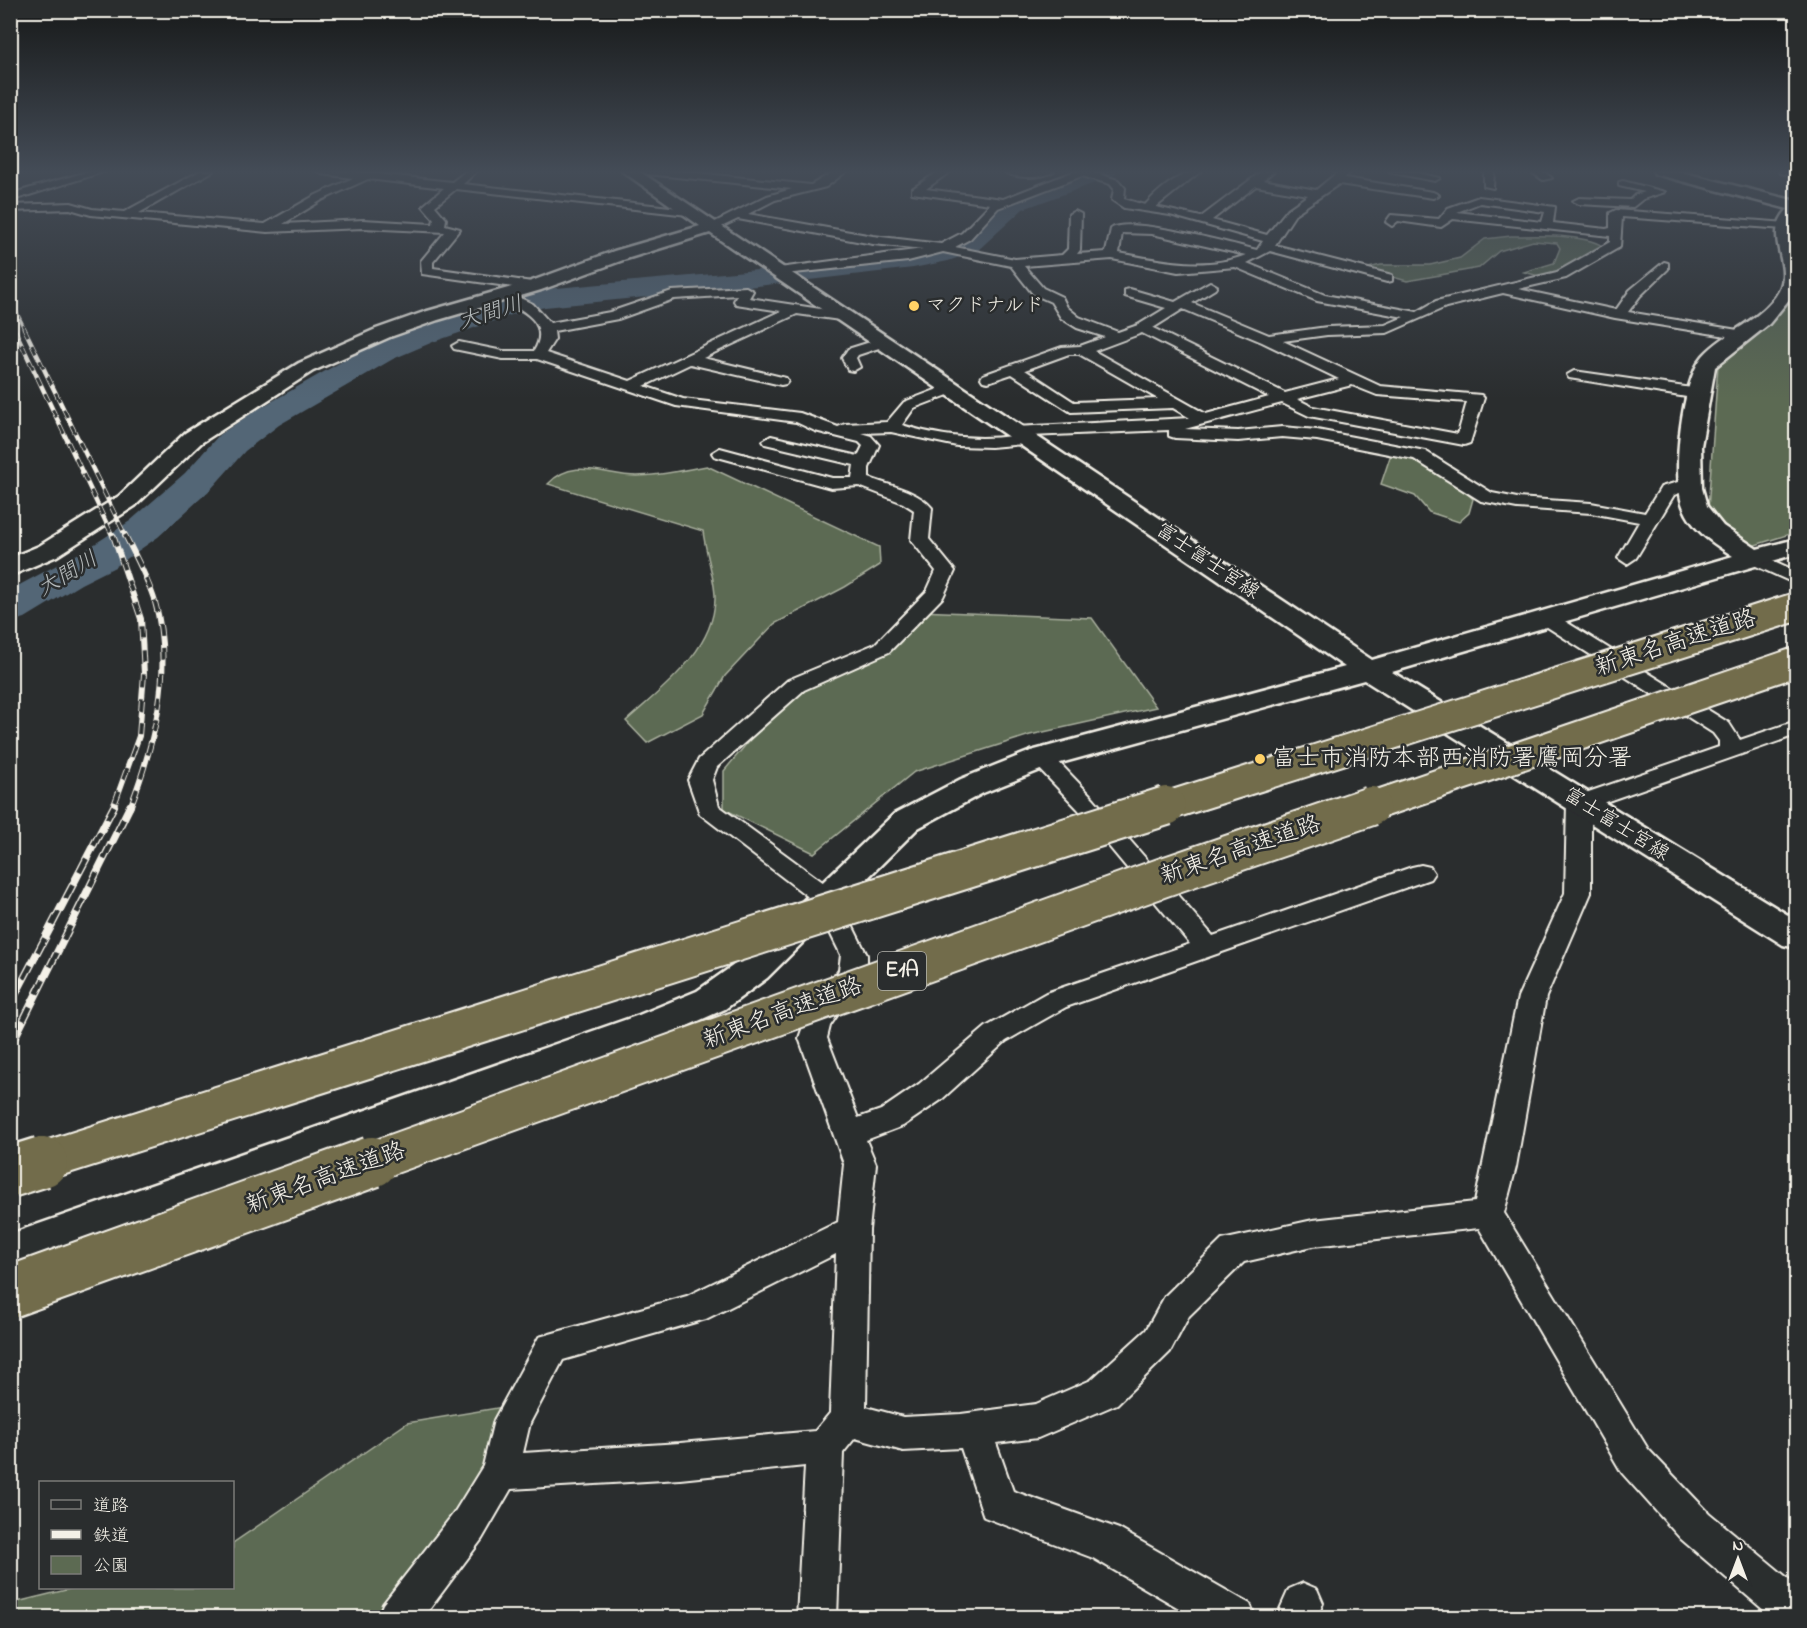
<svg xmlns="http://www.w3.org/2000/svg" width="1807" height="1628" viewBox="0 0 1807 1628" font-family="'Indie Flower','Klee One',sans-serif">
  <style>
    .green { fill: #5c6a52; stroke: #a8ae9d; stroke-width: 1.5 }
    .lines { fill: none; stroke-linecap: round; stroke-linejoin: round }
    .river { fill: #536676; fill-rule: evenodd }
    .street-casing { stroke: #f4f1e8; stroke-width: 4 }
    .secondary-casing { stroke: #f4f1e8; stroke-width: 5 }
    .street { fill: #2a2d2e; fill-rule: evenodd }
    .secondary { fill: #2a2d2e; fill-rule: evenodd }
    .rail-far3-casing { stroke: #f4f1e8; stroke-width: 4 }
    .rail-far2-casing { stroke: #f4f1e8; stroke-width: 4.5 }
    .rail-far1-casing { stroke: #f4f1e8; stroke-width: 6 }
    .rail-casing { stroke: #f4f1e8; stroke-width: 8 }
    .rail-far3 { stroke: #2a2d2e; stroke-width: 2; stroke-dasharray: 7; stroke-linecap: butt }
    .rail-far2 { stroke: #2a2d2e; stroke-width: 3; stroke-dasharray: 9; stroke-linecap: butt }
    .rail-far1 { stroke: #2a2d2e; stroke-width: 4; stroke-dasharray: 12; stroke-linecap: butt }
    .rail { stroke: #2a2d2e; stroke-width: 5; stroke-dasharray: 15; stroke-linecap: butt }
    .highway-bridge-far2-casing { stroke: #f4f1e8; stroke-width: 32; stroke-linecap: butt }
    .highway-bridge-far1-casing { stroke: #f4f1e8; stroke-width: 42; stroke-linecap: butt }
    .highway-bridge-casing { stroke: #f4f1e8; stroke-width: 54; stroke-linecap: butt }
    .highway-bridge-far2 { stroke: #726c4b; stroke-width: 28 }
    .highway-bridge-far1 { stroke: #726c4b; stroke-width: 38 }
    .highway-bridge { stroke: #726c4b; stroke-width: 50 }
    .poi-dot { fill: #ffd166; stroke: #2a2d2e; stroke-width: 2 }
    .labels { text-anchor: middle; dominant-baseline: central; stroke-width: 5; stroke-linejoin: round; paint-order: stroke }
    .far-poi-label { font-size: 20px; fill: #f4f1e8; stroke: #2a2d2e; text-anchor: start }
    .far-street-label { font-size: 20px; fill: #f4f1e8; stroke: #2a2d2e }
    .far-water-label { font-size: 22px; font-style: italic; fill: #b4b9ba; stroke: #2a2d2e }
    .shield { fill: #2a2d2e; stroke: #b7b6b0; stroke-width: 1.5 }
    .shield-label { font-size: 22px; font-weight: bold; fill: #f4f1e8 }
    .street-label { font-size: 24px; fill: #f4f1e8; stroke: #2a2d2e }
    .poi-label { font-size: 24px; fill: #f4f1e8; stroke: #2a2d2e; text-anchor: start }
  </style>
  <rect width="100%" height="100%" fill="#2a2d2e"/>
  <filter id="ink" filterUnits="userSpaceOnUse"><feTurbulence type="fractalNoise" baseFrequency=".0167" numOctaves="2"/><feDisplacementMap in="SourceGraphic" scale="12" xChannelSelector="R" yChannelSelector="G"/><feConvolveMatrix kernelMatrix="1 2 1 2 8 2 1 2 1" color-interpolation-filters="sRGB"/></filter>
  <g filter="url(#ink)">
    <path class="green" d="M1511,236C1534,236 1588,233 1605,248L1546,278L1524,272L1554,263L1560,248L1557,243L1533,241L1499,251L1479,268L1407,281L1364,269L1381,265H1430L1460,258L1485,239Z
      M1796,272V532L1749,547L1708,510L1718,365L1751,339Z
      M1391,454C1422,460 1451,476 1473,499L1469,513L1459,522L1429,512L1415,496L1381,484Z
      M707,466L879,547L880,565L845,587L774,624L725,676L703,714L647,743L626,721C661,689 714,651 715,599C716,582 705,551 703,531L548,484C574,456 605,476 637,476C660,476 684,470 707,466Z
      M918,611L1092,618L1156,707L1030,735L914,772L814,853L724,809V771L792,689L882,648Z
      M521,1404L392,1617L11,1618V1609L17,1602L74,1588H232L233,1543L407,1423Z"/>
    <g class="lines">
      <path class="river" d="M1084,171H1118L1114,176L1023,209L977,251L948,261L913,268L757,286L545,307L514,314L433,342L393,359L279,425L245,451L211,489L158,537L115,567L81,584L25,618L10,622V590L87,549L130,521L185,473L219,435L255,411L371,345L411,328L495,301L545,289L757,270L941,246L959,239L1005,199Z"/>
      <defs>
        <path id="street" d="M90,171H106L10,201V194Z
          M200,171H213L139,213L265,224L314,196L353,178L322,174L317,171H350L452,182L466,171H477L463,184L688,209L694,212L688,215L456,189L435,206L446,219L445,225L460,229L433,262V268L532,282L533,285L527,289L422,274L421,261L445,232L363,228L267,232L91,215L70,209L10,211V205L71,203L92,209L124,212ZM368,179L444,188L423,206L434,219L433,224L363,220L283,224L322,200Z
          M642,171H678L811,185L835,171H847L826,187L775,200L748,214L873,236L941,244L962,233L990,204L912,193V189L939,171H951L926,189L1003,199L1075,171H1089L1118,180L1125,188L1124,199L1145,205C1159,190 1180,171 1201,171L1156,207L1201,217L1262,171H1274L1263,180L1316,190L1339,171H1350L1345,178L1433,192L1439,195L1433,198L1339,184L1296,213L1275,245L1392,275V281L1387,282L1270,251L1247,263L1325,295L1417,312L1436,301L1557,272L1610,242V236L1453,219L1441,227L1398,221L1392,226L1386,222L1391,215L1439,219L1448,208L1479,197L1555,207L1553,223L1606,229L1610,228V213L1616,210L1788,223L1790,225L1784,229L1622,217L1620,247L1566,278L1518,289L1616,310L1630,290L1664,262L1668,263V269L1640,296L1628,312L1750,332L1752,335L1745,339L1615,318L1503,293L1446,307L1387,333L1327,335L1283,341L1380,386L1481,395L1484,398L1470,443L1464,445L1309,416L1282,403L1185,429L1238,431L1282,427L1317,430L1425,451L1492,493L1517,498L1591,503L1645,513L1661,487L1688,479L1694,480L1697,484L1694,488L1674,495L1636,558L1627,564L1618,558L1639,522L1591,513L1517,508L1481,501L1414,459L1317,440L1282,437L1238,441L1175,438L1169,436V430L1030,436L1032,439L1030,442L1024,444L991,447L957,446L891,432L861,433L871,436L879,445L869,468V478C888,485 919,491 932,508L929,539L955,571L943,597L889,652L804,690L717,767L712,780L719,806L835,891L867,955V971L830,1026L827,1038L858,1118L881,1110L919,1084L986,1027L1046,993L1190,944L1078,809L1034,763L1031,758L1034,753H1050L1094,799L1213,936L1412,867L1421,865L1430,867L1434,873L1430,879L1066,1007L1006,1041L941,1100L903,1126L866,1140L876,1164L869,1230L866,1407L903,1417L961,1414L1036,1404L1091,1380L1146,1330L1165,1296L1222,1240L1313,1220L1475,1202L1518,997L1565,893L1567,803L1571,798L1719,747V741L1713,733L1541,623L1538,619L1541,615H1555L1729,723L1740,740L1796,721V735L1591,807V893L1546,997L1516,1167L1504,1213L1648,1449L1709,1513L1796,1585V1618H1773L1681,1539L1622,1473L1479,1228L1313,1246L1244,1262L1189,1316L1170,1352L1117,1404L1038,1438L996,1443L1013,1491L1119,1529L1250,1604L1256,1618H1196L1093,1558L984,1517L961,1448L903,1451L855,1438L843,1453L837,1618H797L805,1466L680,1479L511,1489L482,1539L423,1618H377L383,1604L454,1513L483,1466L494,1420L539,1337L687,1296L838,1222L844,1164L799,1038L806,1018L839,970L841,955L815,902L700,814L688,780L699,759L788,680L875,644L927,591L936,571L911,540L914,510L903,503L859,486L831,488L714,456L712,453L720,448L832,478H852L854,465L765,444L763,441L771,436L858,456L863,446L859,442L815,431L796,422L676,406L537,359H503L454,349L452,346L459,342L503,351H534C551,323 523,310 500,298V292L505,291L533,304L550,323L610,312L672,291L746,287L753,291L749,298L847,313L854,317L847,321L797,314L703,358L786,378L788,381L786,384L781,385L690,364L644,386L683,399L800,413L838,427L845,424L887,422L904,402L951,384L959,389L956,392L914,408L902,425C937,436 975,441 1012,436L1007,432L1015,427L1190,418L1173,408L1071,412L1012,374L988,382L983,381L981,378L983,375L1062,347L1080,346L1105,337L1077,328L1061,318L1051,302L1033,294L1011,266L943,252L908,261L775,275L773,272L779,268L923,249L873,244L738,219L717,229H709V225L767,196L792,189L647,174ZM1082,176L1110,184L1114,189L1112,200L1124,208L1170,215L1263,241L1257,250C1233,244 1127,215 1111,229L1106,252L1077,254L1080,250L1081,214L1075,211L1069,214L1068,249L1062,255L1015,259L955,247L970,239L998,208ZM1256,186L1308,195L1288,209L1267,235L1212,220ZM1480,203L1545,212L1542,222L1457,212ZM1122,233L1152,234L1246,255C1204,271 1161,261 1119,253ZM1112,259L1178,272L1235,267L1317,301L1404,317L1385,325L1327,327L1269,335L1192,303L1215,289L1217,286L1210,282L1175,302L1130,289L1125,290V296L1166,308L1138,325L1118,332L1079,317L1067,307L1062,297L1043,288L1024,266ZM737,295L734,301L736,304L781,311L630,381L546,353L555,339L554,331L618,319L674,299ZM1183,309L1262,342L1339,379L1285,393L1153,328ZM1142,333L1269,397L1206,414L1094,351ZM1069,354H1079L1158,399L1074,402L1025,370ZM1352,385L1377,395L1467,402L1458,434L1313,407L1297,399ZM836,1254L830,1413L815,1431L680,1443L523,1453L530,1423L563,1360L706,1319Z
          M1003,171H1054C1043,179 1014,179 1003,171Z
          M1409,171L1440,178L1435,181L1389,172Z
          M1484,171H1494L1493,188L1484,186Z
          M1530,171H1543L1552,178L1543,180Z
          M1779,171H1796V176L1780,173Z
          M1623,181L1665,192L1643,199L1633,207L1579,204L1573,201L1579,198L1630,200L1635,195L1645,192L1619,186V182Z
          M883,338L890,342L888,345L858,355L856,358L860,367L853,371L848,370L842,358L848,349Z
          M1574,371L1699,389L1707,394L1699,399L1569,378L1567,375Z
          M1752,551L1796,571V584L1745,561L1743,557Z
          M1303,1583L1317,1589L1323,1603L1317,1618H1276L1289,1589Z"/>
        <path id="secondary" d="M622,171H639L1372,660L1733,556C1713,543 1692,530 1683,506C1671,475 1682,380 1703,356C1725,331 1762,321 1779,291C1794,263 1761,237 1788,209L1655,174L1653,171H1677L1796,201L1793,236L1796,255V291L1769,324L1715,367L1701,446L1702,488L1707,506L1723,526L1757,549L1796,539V554L1392,672L1796,920V948L1783,945L1364,680L1053,765L983,793L918,828L767,978L725,1009L667,1035L10,1272V1234L639,1015L697,991L741,960L894,814L961,779L1031,751L1345,667L710,233L626,259L541,290L438,320L390,337L313,371L201,443L135,506L57,556L10,576V558L39,546L119,496L185,433L299,363L376,329L424,312L529,282L614,251L700,226Z"/>
      </defs>
      <use href="#street" class="street-casing"/>
      <use href="#secondary" class="secondary-casing"/>
      <use href="#street" class="street"/>
      <use href="#secondary" class="secondary"/>
      <defs>
        <path id="rail-far3" d="M10,299L25,330
          M10,321L14,330"/>
        <path id="rail-far2" d="M14,328L113,537
          M24,328L126,537"/>
        <path id="rail-far1" d="M113,535L141,619L144,674L139,736L113,808
          M125,535C136,557 148,579 155,602C174,669 154,745 130,808"/>
        <path id="rail" d="M10,1005L114,806
          M10,1047L130,806"/>
      </defs>
      <use href="#rail-far3" class="rail-far3-casing"/>
      <use href="#rail-far2" class="rail-far2-casing"/>
      <use href="#rail-far1" class="rail-far1-casing"/>
      <use href="#rail" class="rail-casing"/>
      <use href="#rail-far3" class="rail-far3"/>
      <use href="#rail-far2" class="rail-far2"/>
      <use href="#rail-far1" class="rail-far1"/>
      <use href="#rail" class="rail"/>
      <defs>
        <path id="highway-bridge-far2" d="M1161,808L1796,607
          M1367,808L1796,662"/>
        <path id="highway-bridge-far1" d="M38,1163L1166,806
          M368,1163L1164,877L1371,806"/>
        <path id="highway-bridge" d="M10,1172L42,1162
          M10,1292L372,1162"/>
      </defs>
      <use href="#highway-bridge-far2" class="highway-bridge-far2-casing"/>
      <use href="#highway-bridge-far1" class="highway-bridge-far1-casing"/>
      <use href="#highway-bridge" class="highway-bridge-casing"/>
      <use href="#highway-bridge-far2" class="highway-bridge-far2"/>
      <use href="#highway-bridge-far1" class="highway-bridge-far1"/>
      <use href="#highway-bridge" class="highway-bridge"/>
    </g>
  </g>
  <linearGradient id="sky" x2="0" y2="1"><stop stop-color="#171919"/><stop offset="0.43" stop-color="#444c57"/><stop offset="1" stop-color="#444c57" stop-opacity="0"/></linearGradient>
  <rect width="1807" height="399" fill="url(#sky)"/>
  <g class="poi-dot">
    <circle cx="914" cy="306" r="6"/>
    <circle cx="1260" cy="759" r="6"/>
  </g>
  <g class="labels">
    <g class="far-poi-label">
      <text x="926" y="306">マクドナルド</text>
    </g>
    <g class="far-street-label">
      <text transform="translate(1207 562) rotate(34)">富士富士宮線</text>
      <text transform="translate(1616 825) rotate(32)">富士富士宮線</text>
    </g>
    <g class="far-water-label">
      <text transform="translate(491 314) rotate(-17)">大間川</text>
      <text transform="translate(68 575) rotate(-31)">大間川</text>
    </g>
    <rect class="shield" x="878" y="952" width="48" height="38" rx="4.5"/>
    <g class="shield-label">
      <text x="902" y="971">E1A</text>
    </g>
    <g class="street-label">
      <text transform="translate(1676 644) rotate(-18)">新東名高速道路</text>
      <text transform="translate(1241 851) rotate(-19)">新東名高速道路</text>
      <text transform="translate(783 1014) rotate(-20)">新東名高速道路</text>
      <text transform="translate(326 1179) rotate(-20)">新東名高速道路</text>
    </g>
    <g class="poi-label">
      <text x="1272" y="759">富士市消防本部西消防署鷹岡分署</text>
    </g>
  </g>
  <rect width="1807" height="1628" fill="none" stroke="#2a2d2e" stroke-width="36"/>
  <rect x="18" y="18" width="1771" height="1592" fill="none" stroke="#f4f1e8" stroke-width="2" filter="url(#ink)"/>
  <rect x="39" y="1481" width="195" height="108" fill="#2a2d2e" stroke="#7b7b78" stroke-width="1.5"/>
  <rect x="51" y="1500" width="30" height="9" fill="#2a2d2e" stroke="#7b7b78" stroke-width="1.5"/>
  <text x="93" y="1511" font-size="18" fill="#f4f1e8">道路</text>
  <rect x="51" y="1530" width="30" height="9" fill="#f4f1e8" stroke="#7b7b78" stroke-width="1.5"/>
  <text x="93" y="1541" font-size="18" fill="#f4f1e8">鉄道</text>
  <rect x="51" y="1556" width="30" height="18" fill="#5c6a52" stroke="#7b7b78" stroke-width="1.5"/>
  <text x="93" y="1571" font-size="18" fill="#f4f1e8">公園</text>
  <g transform="translate(1738 1559)" stroke="#2a2d2e" stroke-width="4.5" paint-order="stroke">
  <path d="M0-4.5L10 22L0 15L-10 22Z" fill="#f4f1e8"/>
  <text y="-9" font-size="16" font-weight="bold" text-anchor="middle" fill="#f4f1e8">N</text>
  </g>
</svg>
